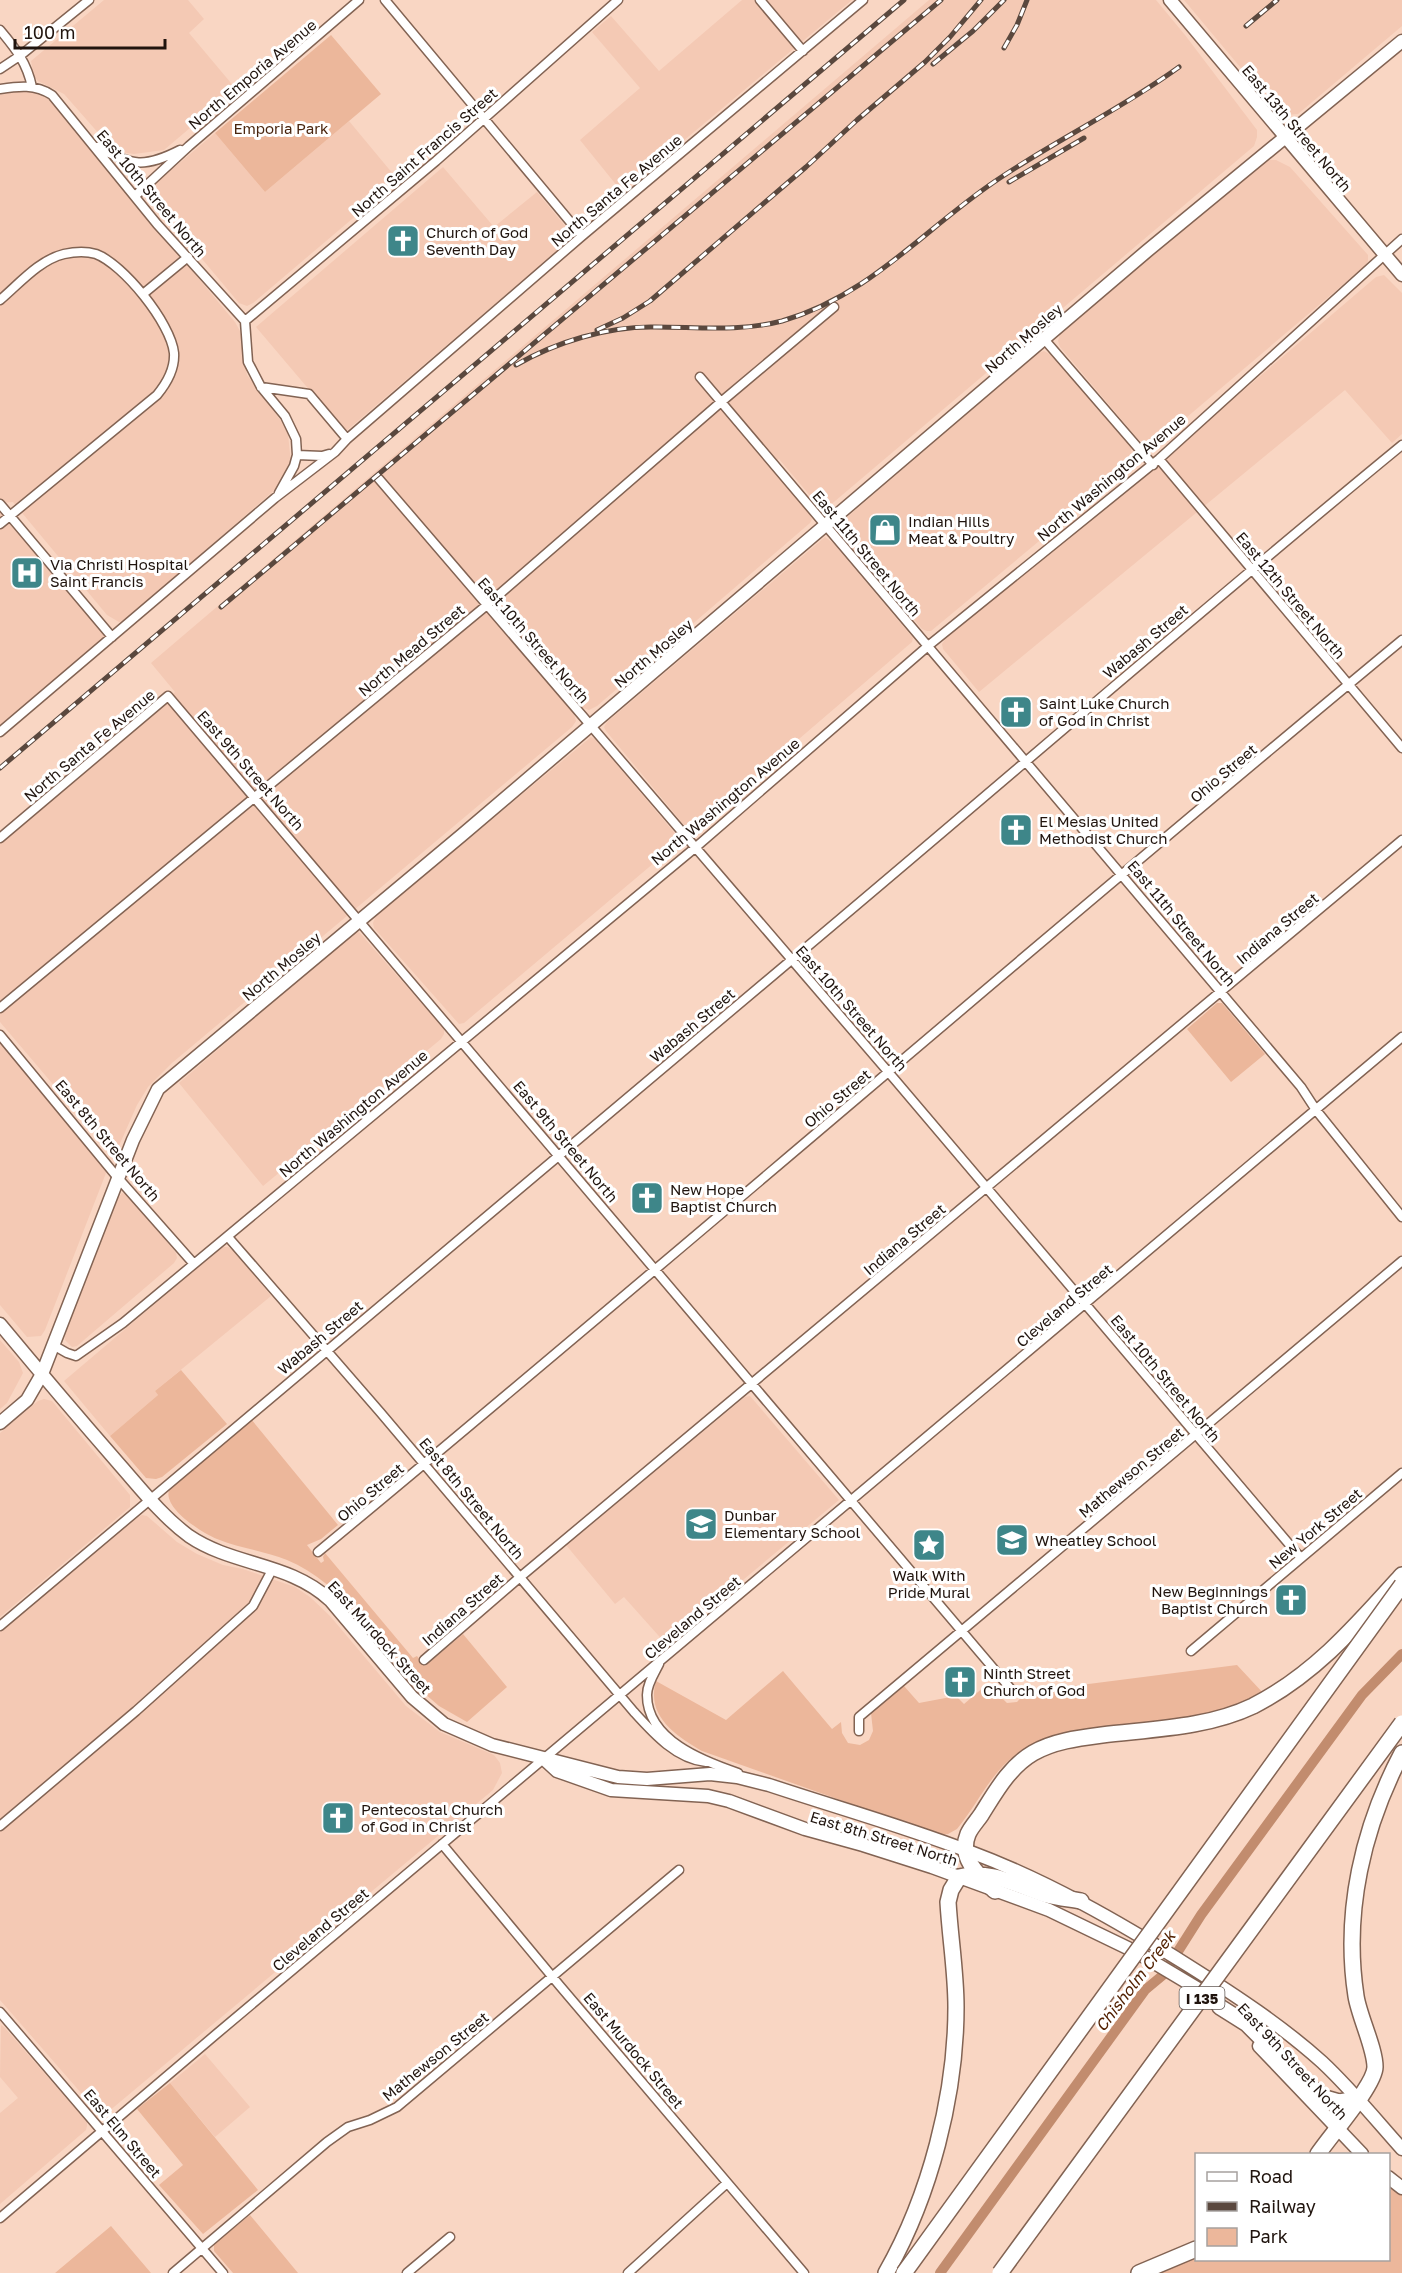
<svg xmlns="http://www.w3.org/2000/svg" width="1402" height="2273" viewBox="0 0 1402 2273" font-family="'Golos Text',sans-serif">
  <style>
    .built { fill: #f4c9b4 }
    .green { fill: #ecb79b }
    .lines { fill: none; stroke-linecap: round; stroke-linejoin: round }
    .canal { stroke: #c28c6e; stroke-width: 10 }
    .street-casing { stroke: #826353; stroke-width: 11 }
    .secondary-casing { stroke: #826353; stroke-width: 15 }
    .highway-casing { stroke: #826353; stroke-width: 18 }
    .street { stroke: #fff; stroke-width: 8 }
    .secondary { stroke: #fff; stroke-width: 12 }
    .highway { stroke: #fff; stroke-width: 15 }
    .rail-casing { stroke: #5a483e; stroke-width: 5 }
    .rail { stroke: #fff; stroke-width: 3; stroke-dasharray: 9; stroke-linecap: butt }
    .highway-bridge-casing { stroke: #826353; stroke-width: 18; stroke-linecap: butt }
    .highway-bridge { stroke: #fff; stroke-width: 15 }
    .labels { text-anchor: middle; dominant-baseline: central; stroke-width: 6; stroke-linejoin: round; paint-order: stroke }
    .shield { fill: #fff; stroke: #635a56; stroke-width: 1.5 }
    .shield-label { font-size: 14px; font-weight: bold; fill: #20140e }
    .street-label { font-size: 15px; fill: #20140e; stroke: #fff }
    .park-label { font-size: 15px; fill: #49250e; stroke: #fff }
    .poi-label { font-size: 15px; fill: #20140e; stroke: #fff; text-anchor: start }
    .water-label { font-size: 16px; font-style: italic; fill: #522000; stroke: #fff }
  </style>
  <rect width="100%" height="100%" fill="#f9d6c3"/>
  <path class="built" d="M104,0H188L204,19L189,33L236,89L164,150L134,154L122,152L108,144L64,94L38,81L34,77L31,61Z
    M742,0H852L622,192L580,140L640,88L592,32L611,16L659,71Z
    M929,0H1156L1185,35L1257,130V137L1254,146L828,507L818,505L779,459L770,466L809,513L812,519L810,523L597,706L589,710L583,708L540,657L532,663L574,714L576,721L572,727L172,1063L148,1087L137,1105L118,1148L113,1151L108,1149L0,1022V840L175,692L151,663Z
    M1184,0H1402V26L1298,114L1285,115L1276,110Z
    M19,91L33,93L47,98L56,106L108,170L235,322L240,331L247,375L281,421L288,434L291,463L278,487L124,621L119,622L107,615L13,502L2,503L0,500V95Z
    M349,121L398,180L253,303L247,306L239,303L150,197L149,192L151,187L215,133L265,192Z
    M1266,160H1276L1290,167L1368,255V261L1365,266L1154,445H1147L1138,439L1060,347L1058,341L1060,334L1258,165Z
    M443,167L494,227L537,192L571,233L572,238L345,432L256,327Z
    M1384,275L1402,293V434L1392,443L1345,390L979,692L943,649L942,644L946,638L1190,436L1376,277Z
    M1044,351L1055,357L1131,447L1132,458L1121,473L931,631H927L922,629L838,530V525L1038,353Z
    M0,511L107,636L0,725Z
    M825,537L833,543L913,638L912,642L694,829L689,831L606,731L604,727L607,722Z
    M591,737L595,739L678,837L680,841L464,1023L459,1024L374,928L373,923L376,916Z
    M359,932L444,1029V1034L441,1039L263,1186L179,1083L353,934Z
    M0,1042L104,1167L106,1173L45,1330L41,1336L27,1337L0,1305Z
    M122,1193L127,1194L176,1253L177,1258L174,1263L77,1346L72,1347L65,1340V1334L118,1198Z
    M222,1247H228L234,1251L271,1296L155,1391L158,1395L110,1436L64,1381Z
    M0,1340L19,1362L23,1373L7,1403L0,1409Z
    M750,1396L839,1500L666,1644L624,1597L615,1604L566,1545L745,1397Z
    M44,1399L52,1401L130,1495V1507L0,1617V1433L38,1401Z
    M142,1515L147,1516L177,1542L197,1554L223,1565L243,1569L295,1587L310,1597L330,1616L406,1706L440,1732L494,1755L500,1763L502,1773L493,1790L481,1800L102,2117L0,2000V1632L134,1520Z
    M1,2025L5,2028L87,2122V2126L86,2130L0,2204V2113L18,2098L0,2077Z
    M205,2054L250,2107L215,2137L170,2083Z"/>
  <path class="green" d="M331,35L381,94L265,192L215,133Z
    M1217,1003H1222L1265,1054L1231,1082L1187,1029Z
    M181,1370L227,1424L162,1477L156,1479L146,1478L110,1436L158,1395L155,1391Z
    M251,1419L338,1525L321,1539L307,1545L321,1563L324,1561L323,1557L325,1553L413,1658L417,1656L425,1666L463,1634L507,1687L467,1722L439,1706L424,1693C386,1648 343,1583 287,1560C264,1551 239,1548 217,1539C202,1533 163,1508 169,1490Z
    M1237,1665L1264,1694C1251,1700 1236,1710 1222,1713C1186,1721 1149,1724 1113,1728C1079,1732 1045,1733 1017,1754C991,1772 977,1805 957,1829L948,1834L939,1835L702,1751C675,1735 646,1716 656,1681L726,1720L783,1671L832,1729L841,1722L842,1733L848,1743L860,1745L869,1740L873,1731L871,1713L904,1686L919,1703L956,1696L964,1704L985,1686L996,1699L1000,1696L1007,1703L1017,1702L1026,1692Z
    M170,2083L258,2190L203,2234L159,2185L183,2165L137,2109Z
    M1389,2181L1402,2192V2273H1154L1196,2256V2260H1388Z
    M250,2215L298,2273H233L214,2251V2244Z
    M111,2226L151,2273H55Z"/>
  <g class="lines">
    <path class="canal" d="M940,2273L1145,1990L1163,1975L1201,1915L1362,1695L1402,1654"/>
    <defs>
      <path id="street" d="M385,0L582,236
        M760,0L803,51
        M0,30C16,49 27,63 32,87
        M0,69L21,55L89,0
        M0,89C19,86 35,84 52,95L157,224L245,321L248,362L261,387L285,416L296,439L297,455L294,466L279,493
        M98,147C132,166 145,168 180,150
        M135,196L189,146L359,0
        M143,294L188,257
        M0,300C19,284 39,260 64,254C73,252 86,251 96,254C123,264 171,323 174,353C175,369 167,383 157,395L0,524
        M245,321L436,161L618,0
        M1044,339L1153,465
        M700,377L1301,1087L1316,1110L1402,1217
        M261,387L309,394L347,439
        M297,455L322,456L329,454
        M1159,459L1402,748
        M379,479L896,1081L1300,1557
        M0,504L112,637
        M0,732L275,498L335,452L347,439L582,236L863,0
        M0,838L168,696L1010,1688
        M0,1008L487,605L721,402L834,307
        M0,1035L118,1178L194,1264
        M228,1237L380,1412L634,1712C653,1733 676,1759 706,1762
        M53,1345L67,1353L76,1356L123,1323L696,847L928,646L1159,459L1402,239
        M318,1552C682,1251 1038,941 1402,640
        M0,1626C263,1404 526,1183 789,962C994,790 1196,614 1402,445
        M1191,1651L1402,1473
        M424,1660L519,1578L1402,840
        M659,1664C654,1674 647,1684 647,1695C647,1740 703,1761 738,1773
        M859,1731V1717L1402,1261
        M0,1826L136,1711L253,1606L273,1568
        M442,1844L560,1986L804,2273
        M0,2012L223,2273
        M0,2218L214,2036L1402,1037
        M173,2273L327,2142L348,2127L370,2120L397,2107L679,1870
        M407,2273L450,2237
        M628,2273L727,2183"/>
      <path id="secondary" d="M1170,0L1402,275
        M0,1324C39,1371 79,1418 119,1464C141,1489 162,1516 189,1536C233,1566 289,1562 330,1600L412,1697L444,1724L492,1745L618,1777L647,1779L710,1774L737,1777L769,1785C835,1807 903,1826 968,1851C1046,1880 1119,1922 1189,1966C1235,1995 1282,2026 1322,2062C1351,2089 1376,2120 1402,2149
        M0,1423L27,1400L42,1374L133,1140L158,1089L462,835L1147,251L1402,41
        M545,1760L557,1771L611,1790L708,1796L729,1801L805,1829L863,1845L932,1867L1049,1910L1138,1953L1200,1990L1226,2012
        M1259,2046L1362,2154
        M1388,2177L1402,2188"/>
      <path id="highway" d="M995,1891C979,1876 958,1858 968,1834C971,1827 977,1821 981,1815C995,1793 1009,1767 1033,1753C1054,1741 1079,1738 1102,1735C1152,1729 1207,1728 1253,1706C1314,1675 1357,1625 1402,1575
        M1220,2007L1247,2024L1309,2086L1325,2098L1339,2102L1358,2099
        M1318,2154C1330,2136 1375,2085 1375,2067C1375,2048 1359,2016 1356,1996C1343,1912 1363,1827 1402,1753
        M886,2273C930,2196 956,2095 956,2007C956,1972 950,1937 948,1902L951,1890L959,1877C991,1869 1018,1886 1047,1895C1058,1898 1070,1899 1081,1901
        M1139,2273L1196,2249"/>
    </defs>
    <use href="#street" class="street-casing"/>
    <use href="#secondary" class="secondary-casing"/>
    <use href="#highway" class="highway-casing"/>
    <use href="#street" class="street"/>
    <use href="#secondary" class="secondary"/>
    <use href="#highway" class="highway"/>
    <defs>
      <path id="rail" d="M1246,26L1277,0
        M1004,48L1017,25L1027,0
        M933,64L973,31L1004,0
        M1009,182L1084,138
        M597,330L623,318L650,301L806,167L857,120L925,62L950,37L981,0
        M516,365C556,342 608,326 655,327C698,327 740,332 782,321C869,296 922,231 994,182C1054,141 1120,110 1179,67
        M221,607L941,0
        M0,768L904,0"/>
    </defs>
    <use href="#rail" class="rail-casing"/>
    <use href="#rail" class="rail"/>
    <defs>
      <path id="highway-bridge" d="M904,2273L1402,1585
        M1000,2273L1402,1723"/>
    </defs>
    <use href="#highway-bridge" class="highway-bridge-casing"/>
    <use href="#highway-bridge" class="highway-bridge"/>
  </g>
  <defs>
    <symbol id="church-square" viewBox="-11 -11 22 22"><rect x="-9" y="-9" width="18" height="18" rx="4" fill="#3e8689" stroke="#fff"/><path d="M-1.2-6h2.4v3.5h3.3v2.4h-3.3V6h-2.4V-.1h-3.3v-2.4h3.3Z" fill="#fff"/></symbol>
    <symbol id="shop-square" viewBox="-11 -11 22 22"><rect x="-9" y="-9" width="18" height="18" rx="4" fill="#3e8689" stroke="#fff"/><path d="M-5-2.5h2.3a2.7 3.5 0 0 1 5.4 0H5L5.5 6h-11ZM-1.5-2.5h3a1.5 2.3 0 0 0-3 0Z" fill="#fff"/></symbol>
    <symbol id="hospital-square" viewBox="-11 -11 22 22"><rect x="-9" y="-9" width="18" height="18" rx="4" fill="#3e8689" stroke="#fff"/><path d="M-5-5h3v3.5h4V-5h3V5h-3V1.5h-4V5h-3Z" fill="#fff"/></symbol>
    <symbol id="school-square" viewBox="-11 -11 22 22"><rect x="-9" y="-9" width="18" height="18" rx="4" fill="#3e8689" stroke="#fff"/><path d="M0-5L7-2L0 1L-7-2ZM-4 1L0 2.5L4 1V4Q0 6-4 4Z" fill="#fff"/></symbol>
    <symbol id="sight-square" viewBox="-11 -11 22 22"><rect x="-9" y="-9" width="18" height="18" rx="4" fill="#3e8689" stroke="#fff"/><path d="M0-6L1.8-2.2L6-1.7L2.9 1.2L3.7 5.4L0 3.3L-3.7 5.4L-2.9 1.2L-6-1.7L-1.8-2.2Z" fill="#fff"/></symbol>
  </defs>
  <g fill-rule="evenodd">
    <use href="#church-square" x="384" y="222" width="38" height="38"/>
    <use href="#shop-square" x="866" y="511" width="38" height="38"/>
    <use href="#hospital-square" x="8" y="554" width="38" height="38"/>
    <use href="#church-square" x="997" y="693" width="38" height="38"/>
    <use href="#church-square" x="997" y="811" width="38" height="38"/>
    <use href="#church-square" x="628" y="1179" width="38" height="38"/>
    <use href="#school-square" x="682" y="1505" width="38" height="38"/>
    <use href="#school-square" x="993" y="1521" width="38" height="38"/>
    <use href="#sight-square" x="910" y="1526" width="38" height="38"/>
    <use href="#church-square" x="1272" y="1581" width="38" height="38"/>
    <use href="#church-square" x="941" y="1663" width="38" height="38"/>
    <use href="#church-square" x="319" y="1799" width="38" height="38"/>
  </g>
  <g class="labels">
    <rect class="shield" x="1179.5" y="1987" width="45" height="22" rx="4.5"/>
    <g class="shield-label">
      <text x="1202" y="1998">I 135</text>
    </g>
    <g class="street-label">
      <text transform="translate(252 74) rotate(-40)">North Emporia Avenue</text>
      <text transform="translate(1297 128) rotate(50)">East 13th Street North</text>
      <text transform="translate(424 152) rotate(-41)">North Saint Francis Street</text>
      <text transform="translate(616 190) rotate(-40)">North Santa Fe Avenue</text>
      <text transform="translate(152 193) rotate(50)">East 10th Street North</text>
      <text transform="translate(1023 338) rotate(-41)">North Mosley</text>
      <text transform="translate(1111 477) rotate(-40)">North Washington Avenue</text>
      <text transform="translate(867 553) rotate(50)">East 11th Street North</text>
      <text transform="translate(1291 595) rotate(50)">East 12th Street North</text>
      <text transform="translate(534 640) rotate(49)">East 10th Street North</text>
      <text transform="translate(1145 641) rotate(-40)">Wabash Street</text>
      <text transform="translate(411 650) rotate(-40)">North Mead Street</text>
      <text transform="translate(653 653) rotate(-40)">North Mosley</text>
      <text transform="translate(89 745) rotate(-40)">North Santa Fe Avenue</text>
      <text transform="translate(251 770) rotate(49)">East 9th Street North</text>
      <text transform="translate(1223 773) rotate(-40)">Ohio Street</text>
      <text transform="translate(725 801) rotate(-40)">North Washington Avenue</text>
      <text transform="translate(1182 923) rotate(50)">East 11th Street North</text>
      <text transform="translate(1277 928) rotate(-40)">Indiana Street</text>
      <text transform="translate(281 966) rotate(-40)">North Mosley</text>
      <text transform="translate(852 1008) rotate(49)">East 10th Street North</text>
      <text transform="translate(692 1025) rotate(-40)">Wabash Street</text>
      <text transform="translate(837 1098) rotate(-40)">Ohio Street</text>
      <text transform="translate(353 1113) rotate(-40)">North Washington Avenue</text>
      <text transform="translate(108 1140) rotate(50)">East 8th Street North</text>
      <text transform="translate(566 1141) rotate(50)">East 9th Street North</text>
      <text transform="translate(904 1239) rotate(-40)">Indiana Street</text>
      <text transform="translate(1064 1305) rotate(-40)">Cleveland Street</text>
      <text transform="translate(320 1337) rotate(-40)">Wabash Street</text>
      <text transform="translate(1166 1378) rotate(50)">East 10th Street North</text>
      <text transform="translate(1131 1472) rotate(-40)">Mathewson Street</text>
      <text transform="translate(370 1492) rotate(-40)">Ohio Street</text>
      <text transform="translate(472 1498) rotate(50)">East 8th Street North</text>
      <text transform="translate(1315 1528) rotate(-40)">New York Street</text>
      <text transform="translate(462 1609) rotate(-41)">Indiana Street</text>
      <text transform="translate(692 1617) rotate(-40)">Cleveland Street</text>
      <text transform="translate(380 1637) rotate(48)">East Murdock Street</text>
      <text transform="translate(884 1838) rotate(17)">East 8th Street North</text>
      <text transform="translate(320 1929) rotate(-40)">Cleveland Street</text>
      <text transform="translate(634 2050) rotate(50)">East Murdock Street</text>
      <text transform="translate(435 2056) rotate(-39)">Mathewson Street</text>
      <text transform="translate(1293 2061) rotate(47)">East 9th Street North</text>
      <text transform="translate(123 2133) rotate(50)">East Elm Street</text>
    </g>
    <g class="park-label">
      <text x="281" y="128">Emporia Park</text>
    </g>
    <g class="poi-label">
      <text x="426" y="232">Church of God<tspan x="426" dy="17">Seventh Day</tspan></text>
      <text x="908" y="521">Indian Hills<tspan x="908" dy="17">Meat &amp; Poultry</tspan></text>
      <text x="50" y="564">Via Christi Hospital<tspan x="50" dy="17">Saint Francis</tspan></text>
      <text x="1039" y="703">Saint Luke Church<tspan x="1039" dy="17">of God in Christ</tspan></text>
      <text x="1039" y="821">El Mesias United<tspan x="1039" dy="17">Methodist Church</tspan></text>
      <text x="670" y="1189">New Hope<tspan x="670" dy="17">Baptist Church</tspan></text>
      <text x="724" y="1515">Dunbar<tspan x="724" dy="17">Elementary School</tspan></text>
      <text x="1035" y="1540">Wheatley School</text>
      <text x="929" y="1575" text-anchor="middle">Walk With<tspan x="929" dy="17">Pride Mural</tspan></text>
      <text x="1268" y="1591" text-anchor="end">New Beginnings<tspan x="1268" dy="17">Baptist Church</tspan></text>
      <text x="983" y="1673">Ninth Street<tspan x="983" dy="17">Church of God</tspan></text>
      <text x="361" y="1809">Pentecostal Church<tspan x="361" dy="17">of God in Christ</tspan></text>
    </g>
    <g class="water-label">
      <text transform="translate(1135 1981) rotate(-53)">Chisholm Creek</text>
    </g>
  </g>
  <rect x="1195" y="2153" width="195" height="108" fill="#ffffff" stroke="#a6a19f" stroke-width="1.5"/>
  <rect x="1207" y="2172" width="30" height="9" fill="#ffffff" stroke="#a6a19f" stroke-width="1.5"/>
  <text x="1249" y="2183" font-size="18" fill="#20140e">Road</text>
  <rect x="1207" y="2202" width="30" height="9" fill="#5a483e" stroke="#a6a19f" stroke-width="1.5"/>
  <text x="1249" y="2213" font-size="18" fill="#20140e">Railway</text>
  <rect x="1207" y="2228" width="30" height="18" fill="#ecb79b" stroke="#a6a19f" stroke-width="1.5"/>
  <text x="1249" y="2243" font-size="18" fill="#20140e">Park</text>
  <path d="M15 39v9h150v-9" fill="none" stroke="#20140e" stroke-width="3"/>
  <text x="24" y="39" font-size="18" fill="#20140e" stroke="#ffffff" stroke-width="4.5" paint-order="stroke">100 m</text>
</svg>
